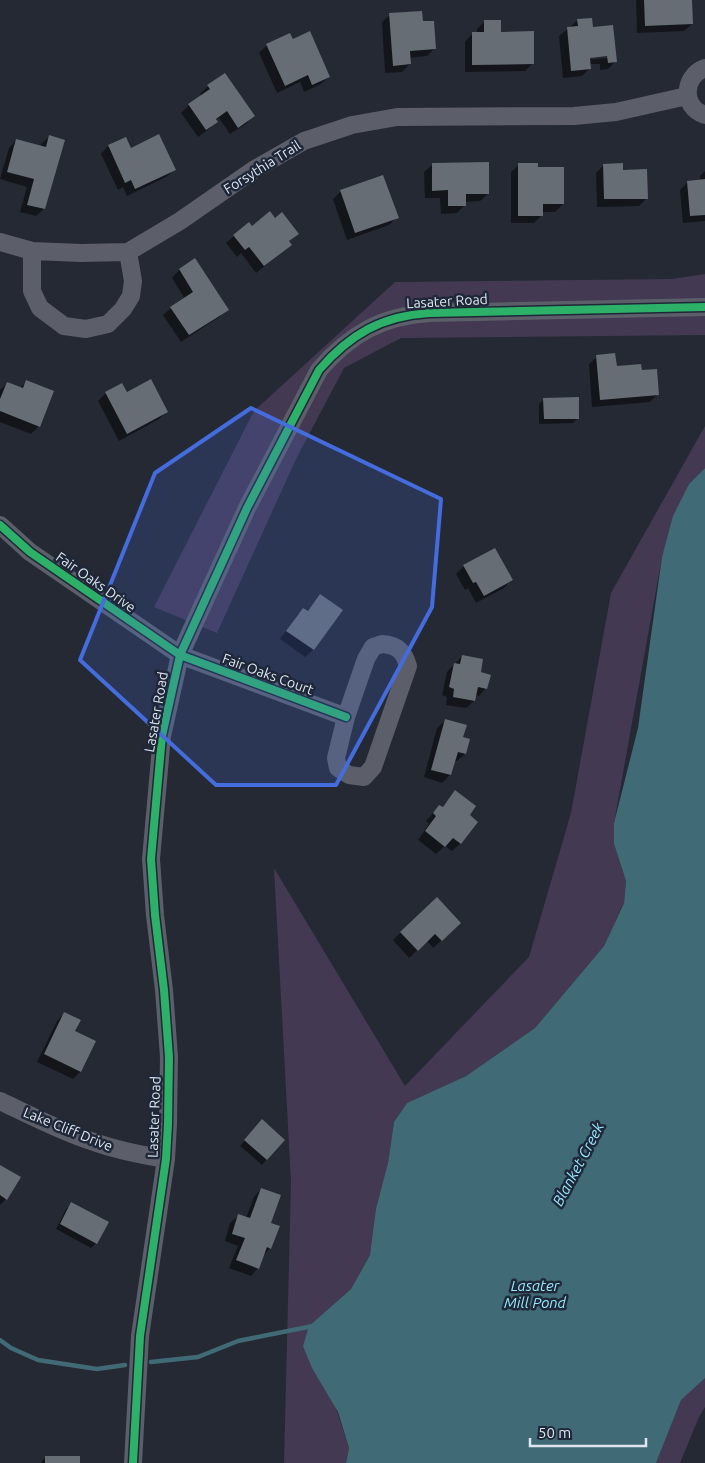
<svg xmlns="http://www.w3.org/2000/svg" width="705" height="1463" viewBox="0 0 705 1463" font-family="Ubuntu,sans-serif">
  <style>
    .green { fill: #433952 }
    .water { fill: #406a75 }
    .shadow { fill: #0007; fill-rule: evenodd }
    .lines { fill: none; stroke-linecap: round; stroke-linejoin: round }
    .stream { stroke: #406a75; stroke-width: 4.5 }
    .building { fill: #666d74 }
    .minor { stroke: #5c5e69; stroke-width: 18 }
    .cycleway-casing { stroke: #1e2839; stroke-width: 11 }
    .cycleway { stroke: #2db169; stroke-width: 8 }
    .marked { fill: #446cdd; fill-opacity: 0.2; stroke: #446cdd; stroke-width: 4; stroke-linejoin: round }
    .labels { text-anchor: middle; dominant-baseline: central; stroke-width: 5; stroke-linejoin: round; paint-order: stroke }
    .street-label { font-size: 14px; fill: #dee5f0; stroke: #1e2839 }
    .water-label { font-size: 15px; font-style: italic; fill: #97e6f9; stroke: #1e2839 }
  </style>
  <rect width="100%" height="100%" fill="#242933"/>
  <path class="green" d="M705,274V335L401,338L344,368L296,459L217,633L154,607L254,411L395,282L672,279Z
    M705,426V468L689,484L662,557L614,823V844L626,881L624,902L604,946L535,1028L466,1076L407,1103L394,1122L388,1163L370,1255L351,1289L309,1326L349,1448L346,1463H284L291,1182L274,868L405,1086L529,957L571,813L611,593Z
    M705,1370V1407L699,1417L680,1463H656L681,1399Z"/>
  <path class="water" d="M705,468V1378L681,1400L656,1463H346L349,1448L338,1412L312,1368L303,1346L309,1326L351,1289L370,1255L376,1209L388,1163L394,1122L407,1103L466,1076L535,1028L604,946L624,903L626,881L614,844V823L638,728L662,557L673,516L689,484Z"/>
  <path class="shadow" d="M636,0H691L692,24L684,31L637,33Z
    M390,15L421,23L434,49L427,56L409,58L410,64L402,72L385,73L382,22Z
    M578,20L592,29L616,61L608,69L600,70V64H589V69L582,76L563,78L559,36ZM608,55V58L584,60L583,57Z
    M485,21L533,63L525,71L465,72V42L472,34H477V29Z
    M289,35L292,41L329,77L321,84L304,92L300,82L277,93L259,53L267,45Z
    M208,86L253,116L246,124L230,134L219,118L209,129L198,137L181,113L189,105L202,96L200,94Z
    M49,137L44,209L36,216L20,212L27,187L0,179L9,148L16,140L41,147V144Z
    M125,138L130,149L174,170L166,177L127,196L123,187L118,190L101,154L108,146Z
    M432,165L488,194L480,201L465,202V205L457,213L441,214L440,198H425L424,172Z
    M519,165L536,169L563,204L555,212H542V215L534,223H511V172Z
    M604,165L622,171L647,198L639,206L597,207L596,173Z
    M705,171V221L683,223L680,190L688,182L700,181V176Z
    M382,176L397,217L389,225L347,240L333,199L340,192Z
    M275,220L298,233L288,242L282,252L256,273L241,253L237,257L226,243L234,236L251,227Z
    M195,260L227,310L219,317L181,342L163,315L171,308L185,299L172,278L179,270Z
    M597,357L615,368L658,394L650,402L592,407L589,364Z
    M26,382L39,426L31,434L0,422V390L7,384L20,388Z
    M121,384L126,393L167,411L159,419L119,441L98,401L106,393Z
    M544,399L578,418L573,423L539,424V404Z
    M464,566L511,580L504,588L476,603L468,588L465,590L456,574Z
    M320,596L341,610L313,650L305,657L280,639L296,617L303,609L307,612Z
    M462,656L480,673L486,688L479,696L475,695L474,701L466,708L446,705L447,697L442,695L447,672Z
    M445,721L462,738L465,754L457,761H454L450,775L442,783L424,777L437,728Z
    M456,792L468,816L476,822L460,844L452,851L445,846L436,854L418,840L429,824L426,821L439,806L442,808Z
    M452,931L433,948L427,941L409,958L393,940L401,932Z
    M64,1013L74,1031L95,1042L80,1072L73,1079L37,1062L57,1021Z
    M257,1126L283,1140L262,1165L240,1146Z
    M0,1166L6,1199L0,1205Z
    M261,1189L270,1224V1248L263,1256L258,1268L251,1276L229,1268L238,1246L225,1241L230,1223L238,1216L246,1218L254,1197Z
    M71,1204L96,1243L91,1248L56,1229L66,1209Z
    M46,1457L79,1463H40Z"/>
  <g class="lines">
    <path class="stream" d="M0,1340L11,1348L38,1360L97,1369L125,1365
      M151,1362L198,1357L238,1341L313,1326"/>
  </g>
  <path class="building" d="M644,0H692L693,24L645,26Z
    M422,11L423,21H434L436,49L410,51L411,64L393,66L389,13Z
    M592,18L593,27L613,25L617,62L608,63L607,56L590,58L591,69L571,71L567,27L578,26L577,19Z
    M484,20H501V32L534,31V64L472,65V32H484Z
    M310,31L330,77L312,85L308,75L285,86L266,44L290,33L293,39Z
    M225,73L255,116L238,128L227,111L216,119L218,122L206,130L188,104L210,89L207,85Z
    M159,134L176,170L135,189L131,180L125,183L108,145L126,137L131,148Z
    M49,135L65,140L45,209L27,205L34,179L7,172L16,139L46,147Z
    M489,162V194H466V206H448V190L432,191V163Z
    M518,163H538V167H564V204H543V216H518Z
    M623,163V170L647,169L648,199H604L603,164Z
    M383,175L399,218L355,233L340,190Z
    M705,179V215L690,216L687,181Z
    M270,211L275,218L282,212L299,234L289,241L292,245L264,266L249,247L245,250L233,235L249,222L252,226Z
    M195,258L229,310L189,335L170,307L193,292L179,269Z
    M615,353L617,366L641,364L642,370L657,369L659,395L600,400L596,355Z
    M151,379L168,412L127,434L105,392L122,383L127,392Z
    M26,380L54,391L40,427L0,411V399L7,382L23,388Z
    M579,397V419H544L543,398Z
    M495,548L513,580L484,596L476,582L473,583L463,565Z
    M320,594L343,610L314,650L286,631L303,608L308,611Z
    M462,655L483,659L481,672L491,675L487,689L478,687L475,701L453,697L454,689L449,687L454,663L460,664Z
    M445,719L467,725L463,737L470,739L466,754L458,752L451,775L431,770Z
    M455,790L476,806L470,815L478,822L461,844L453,838L445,847L425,831L436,816L433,813L439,805L443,807Z
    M437,897L461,923L442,941L435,934L418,951L400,932Z
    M64,1012L81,1020L75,1031L96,1041L81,1072L44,1054Z
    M262,1119L285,1140L267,1160L244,1140Z
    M0,1165L21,1177L7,1200L0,1195Z
    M261,1188L281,1195L271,1223L280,1226L271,1249L267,1247L259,1269L236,1260L245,1238L232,1234L238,1214L250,1218Z
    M71,1202L109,1222L97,1244L60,1224Z
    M45,1456H80V1463H45Z"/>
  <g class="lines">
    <path class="minor" d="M705,68C683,76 681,107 705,115
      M0,242L32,251L81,253L128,252L180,221L255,169L304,141L352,125L397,117L574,116L616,112L687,96
      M32,251V291L40,308L64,326L86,329L108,324L123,309L131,296L133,281L128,252
      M0,525L30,552L180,655L346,717
      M382,644C397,645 404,651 408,666L373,767L364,777L349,775L338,768L336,758L346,717L366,659L373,647Z
      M0,1101C30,1115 60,1131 91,1141C116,1150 141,1155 166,1159
      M133,1463L140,1336L166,1159L168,1124L169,1057L164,990L155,915L151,859L162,736L180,655L247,508L319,370C350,334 382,316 429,313L705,307"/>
    <defs>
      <path id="cycleway" d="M0,525L30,552L180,655L346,717
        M133,1463L140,1336L166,1159L168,1124L169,1057L164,990L155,915L151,859L162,736L180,655L247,508L319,370C350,334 382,316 429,313L705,307"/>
    </defs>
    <use href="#cycleway" class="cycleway-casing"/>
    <use href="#cycleway" class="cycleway"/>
  </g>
  <path class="marked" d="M251,408L441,499L432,607L336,785H216L80,660L155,473Z"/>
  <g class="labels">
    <g class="street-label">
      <text transform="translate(262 167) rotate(-32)">Forsythia Trail</text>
      <text transform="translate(447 301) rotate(-3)">Lasater Road</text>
      <text transform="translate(96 582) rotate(35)">Fair Oaks Drive</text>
      <text transform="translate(268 674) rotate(20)">Fair Oaks Court</text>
      <text transform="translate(156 712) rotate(-80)">Lasater Road</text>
      <text transform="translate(154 1117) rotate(-88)">Lasater Road</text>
      <text transform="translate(68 1129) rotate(22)">Lake Cliff Drive</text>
    </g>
    <g class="water-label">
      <text transform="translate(578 1164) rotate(-62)">Blanket Creek</text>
      <text x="535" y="1285">Lasater<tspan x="535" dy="17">Mill Pond</tspan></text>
    </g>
  </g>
  <path d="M530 1438v8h116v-8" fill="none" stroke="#dee5f0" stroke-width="2.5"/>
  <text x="538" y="1438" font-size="15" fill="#dee5f0" stroke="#1e2839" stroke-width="4" paint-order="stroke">50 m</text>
</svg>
